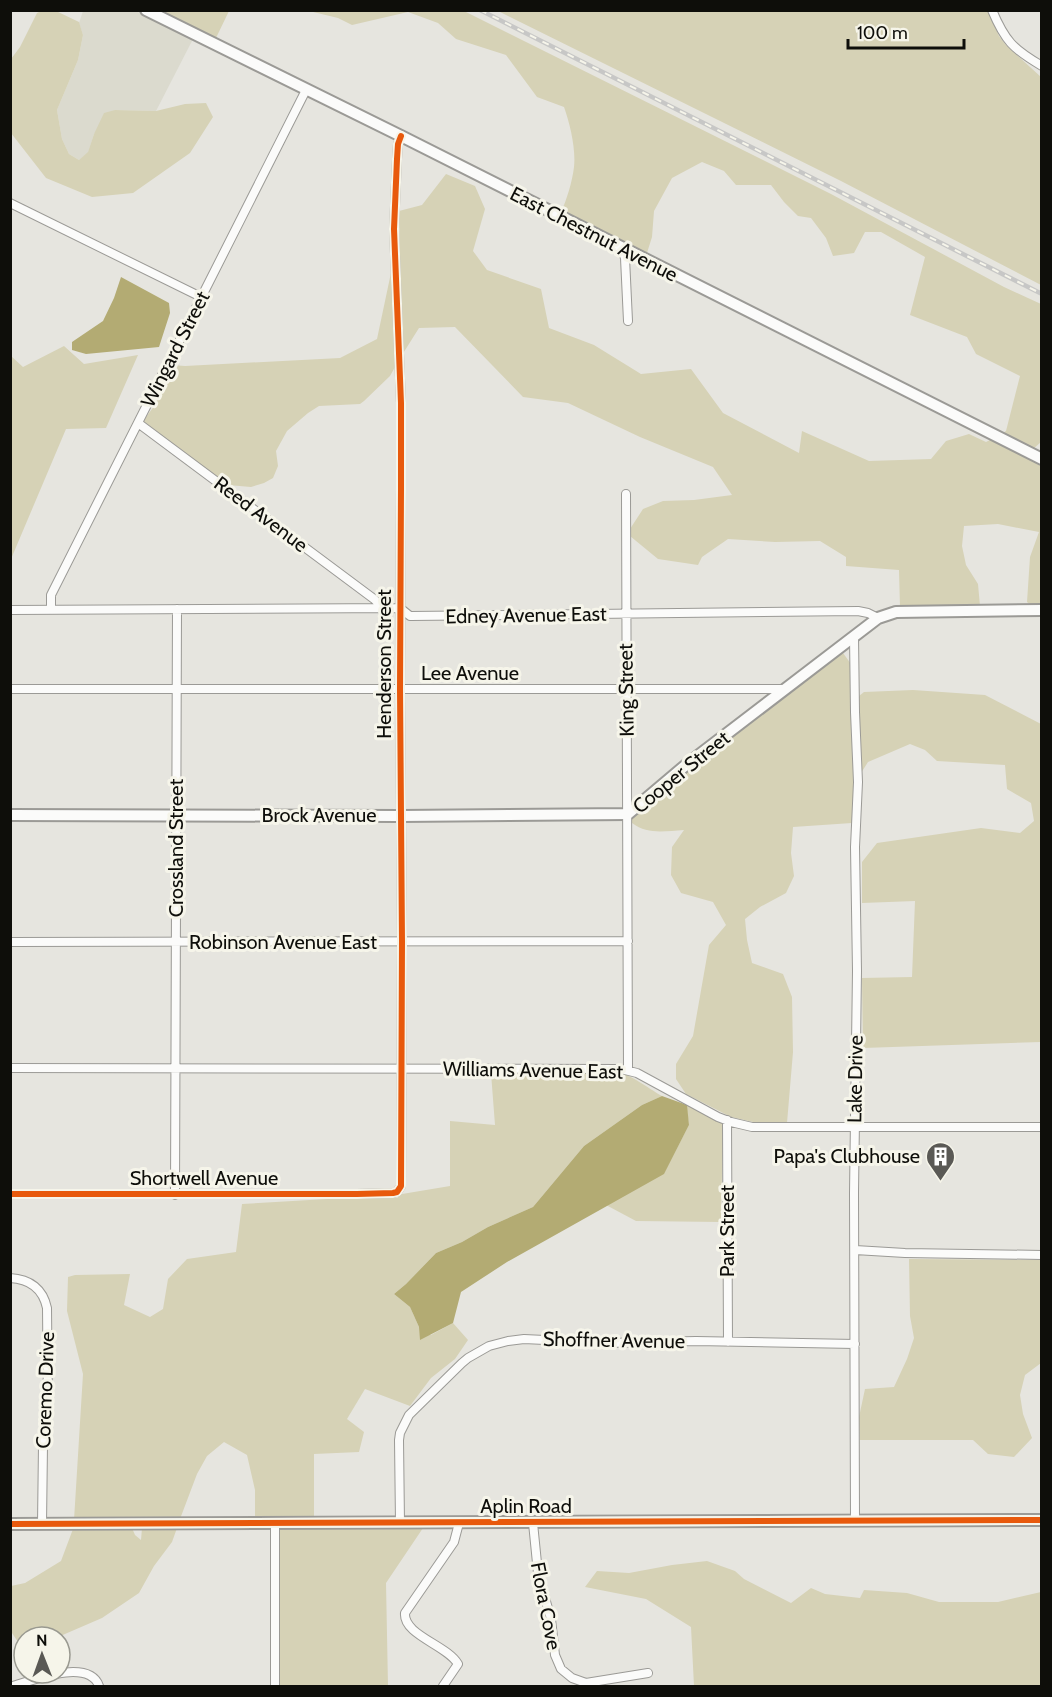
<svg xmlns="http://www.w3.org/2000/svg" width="1052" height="1697" viewBox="0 0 1052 1697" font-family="Cabin,sans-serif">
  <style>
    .built { fill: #dbdace }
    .green { fill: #d6d2b6 }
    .water { fill: #b3ab73 }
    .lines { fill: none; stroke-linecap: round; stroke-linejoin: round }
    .street-casing { stroke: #9b9a96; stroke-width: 10 }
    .secondary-casing { stroke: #9b9a96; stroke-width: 14 }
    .street { stroke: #fbfbfa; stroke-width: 8 }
    .secondary { stroke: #fbfbfa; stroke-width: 10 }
    .rail-casing { stroke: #c7c7c6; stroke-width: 4.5 }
    .rail { stroke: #f6f5ea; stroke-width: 2; stroke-dasharray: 7; stroke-linecap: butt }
    .cycleway-casing { stroke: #f6f5ea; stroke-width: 10 }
    .cycleway { stroke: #e8590c; stroke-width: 6 }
    .labels { text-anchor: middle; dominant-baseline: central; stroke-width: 6; stroke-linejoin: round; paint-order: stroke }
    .street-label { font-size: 20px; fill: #0e0e0a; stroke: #f6f5ea }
    .poi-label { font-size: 20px; fill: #0e0e0a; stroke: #f6f5ea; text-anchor: end }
  </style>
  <rect width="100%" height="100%" fill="#e6e5df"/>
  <path class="built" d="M83,11H136L193,39L156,111L115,110L94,134L88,153L79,160L69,154L62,139L57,110L78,60L83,35L79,23Z"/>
  <path class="green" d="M43,10L56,11L79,22L83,35L78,60L57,110L62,139L69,154L79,160L88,152L94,134L104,113L115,110L156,111L185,104L206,103L213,117L190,153L133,193L92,197L46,178L11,133V59L20,47L37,13Z
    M156,11H229L215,40Z
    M309,11H464L831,194L1004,287L1041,304V442L1032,450L1001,434L1006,431L1020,376L976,354L967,337L910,315L925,257L881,232H865L854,253L833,256L826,238L811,218L798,216L784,202L771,185H736L724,171L702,162L672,178L654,211L652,237L646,256L561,213C567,198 572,183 574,167C576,149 570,124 564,107L537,97L506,55L456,39L438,23L408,12L352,25L338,18Z
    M498,11H988L999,36L1006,45L1041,77V285L841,181Z
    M446,174L475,186L485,209L473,251L487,270L541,289L549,328L594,345L641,374L691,369L723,413L799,453L802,431L869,461L931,459L946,441L969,434L986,442L992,439L1041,464V606H1032L1027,602L1030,557L1039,532L998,524L964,526L962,546L966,565L978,584L980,606L900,607L899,570L846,566V557L820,541L775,542L728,539L702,557L698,565L658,559L630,536V529L643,509L663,501L694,500L732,495L713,467L640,437L568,403L523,397L455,327L419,328L402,355L399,211L422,205Z
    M392,268L395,367L390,376L364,401L360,404L319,406L308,413L287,431L276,451L278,466L273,478L264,483L251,487L228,485L143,421L155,405L172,365L185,366L340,358L377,339Z
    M64,346L84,364L138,355L106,428L66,429L11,559V356L23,367Z
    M843,653L851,664V712L854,782L852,823L793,827L791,853L794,876L786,893L760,907L745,919L747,940L752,963L783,974L792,997L793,1052L787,1123L753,1122L731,1117L686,1094L676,1079V1064L693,1036L709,945L726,925L713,902L681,893L671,875L672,847L684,830C665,831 648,835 632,823V816L688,769L787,694L789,693L790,692Z
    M913,690L985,695L1041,724V1042L863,1048L862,978L912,977L915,901L862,903V862L877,843L981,828L1020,833L1034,821L1031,803L1007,789L1005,765L937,761L925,750L910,744L868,762L861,773L859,696L864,692Z
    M491,1073L624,1074C630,1075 653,1091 662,1096L642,1105L584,1146L533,1207L488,1227L462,1242L436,1253L406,1284L394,1294L410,1307L419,1327L431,1335L453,1323L468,1340L455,1359L431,1378L410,1406L365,1389L347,1419L364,1432L359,1452L314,1454V1519H255V1490L247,1455L224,1442L207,1456L197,1474L180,1519L74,1520L83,1374L67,1311L68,1277L75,1275L130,1274L124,1305L150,1317L163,1309L168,1279L187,1259L236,1252L242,1204L327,1199L397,1198L402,1194L450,1186V1121L495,1125Z
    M686,1104L723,1124L721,1222L636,1221L606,1205L664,1173L689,1125Z
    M909,1259L1041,1260V1363L1025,1375L1020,1395L1023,1414L1032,1438L1014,1457L988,1454L973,1440H860L859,1417L865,1389L894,1387L907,1359L914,1338L910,1316Z
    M132,1528L135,1535L141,1540L142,1528H177L172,1542L154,1566L139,1593L102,1618L58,1637H24V1643L18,1642L12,1633H11V1586L25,1583L61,1561L73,1529Z
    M279,1528H423L386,1583L388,1686H279Z
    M707,1561L735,1571L744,1579L791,1603L811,1588L825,1594L860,1598L864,1590L907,1593L939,1602H998L1041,1592V1686H694L691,1627L646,1599L585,1587L597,1571L629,1573L672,1565Z"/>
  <path class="water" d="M121,277L169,303L170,313L159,347L86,354L72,350V342L103,321L114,298Z
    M662,1096L687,1105L689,1125L664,1174L507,1262L461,1292L453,1323L420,1340L419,1327L410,1307L394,1294L406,1284L436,1253L462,1242L488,1227L533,1207L584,1146L642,1105Z"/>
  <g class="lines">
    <defs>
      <path id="street" d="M992,10C1005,41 1013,49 1042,66
        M10,203L201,297
        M621,248L625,258L628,321
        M138,423L374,599L378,603L380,608
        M626,494L628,1070
        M10,610L400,608L410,616L858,611L868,613L878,618
        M51,610V595L306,90
        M854,637L855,712L858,782L855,847L857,971L854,1193L855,1521
        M10,689H784
        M10,942L628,941
        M10,1068L621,1069L637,1073L718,1117L731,1122L752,1127H1042
        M727,1120L728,1342
        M10,1194H357L393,1193L397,1192L401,1186L402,941L400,689L401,489V403L394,229L397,159L398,144L401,136
        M175,1195L177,609
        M855,1250L905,1253L1042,1255
        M10,1278C30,1279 43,1289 47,1308L48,1412L43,1445L42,1524
        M275,1523V1686
        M400,1523L399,1440L400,1433L409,1415L462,1363L468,1358L489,1346L508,1341L524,1339L607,1343L696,1341L855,1344
        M533,1523L538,1573L551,1619L555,1655L561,1669L572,1678L586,1683L648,1673
        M13,1686C33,1680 89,1658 99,1686
        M443,1686L458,1664C447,1645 403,1635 405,1613L454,1542L459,1523"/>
      <path id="secondary" d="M146,10L401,136L1042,459
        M10,815L401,816L628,814L686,765L878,618L896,612L1042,610
        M10,1524L1042,1520"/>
    </defs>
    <use href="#street" class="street-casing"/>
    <use href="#secondary" class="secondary-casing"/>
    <use href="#street" class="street"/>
    <use href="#secondary" class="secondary"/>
    <defs>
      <path id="rail" d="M480,10L1042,294"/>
    </defs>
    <use href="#rail" class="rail-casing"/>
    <use href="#rail" class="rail"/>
    <defs>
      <path id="cycleway" d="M10,1194H357L393,1193L397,1192L401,1186L402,941L400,689L401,489V403L394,229L397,159L398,144L401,136
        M10,1524L1042,1520"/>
    </defs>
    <use href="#cycleway" class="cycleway-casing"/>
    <use href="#cycleway" class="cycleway"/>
  </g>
  <defs>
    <symbol id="building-pin" viewBox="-11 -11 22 30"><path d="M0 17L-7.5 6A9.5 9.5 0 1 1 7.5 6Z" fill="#5a5955" stroke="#f6f5ea"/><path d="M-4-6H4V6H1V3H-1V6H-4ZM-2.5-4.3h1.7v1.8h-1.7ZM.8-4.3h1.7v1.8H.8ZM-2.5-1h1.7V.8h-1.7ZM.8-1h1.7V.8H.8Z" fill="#fff"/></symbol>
  </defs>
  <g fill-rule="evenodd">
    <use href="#building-pin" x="924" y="1140" width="33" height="45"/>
  </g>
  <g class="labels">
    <g class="street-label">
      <text transform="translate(594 234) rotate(27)">East Chestnut Avenue</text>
      <text transform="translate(175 349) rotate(-63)">Wingard Street</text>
      <text transform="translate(261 514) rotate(37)">Reed Avenue</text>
      <text transform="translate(526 615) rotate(-1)">Edney Avenue East</text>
      <text transform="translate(384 664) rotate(-90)">Henderson Street</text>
      <text x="470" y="673">Lee Avenue</text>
      <text transform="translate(626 690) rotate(-91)">King Street</text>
      <text transform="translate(681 772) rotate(-39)">Cooper Street</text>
      <text x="319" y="815">Brock Avenue</text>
      <text transform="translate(176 848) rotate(-90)">Crossland Street</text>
      <text x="283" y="942">Robinson Avenue East</text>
      <text transform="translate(533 1070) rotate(1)">Williams Avenue East</text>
      <text transform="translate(855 1079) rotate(-89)">Lake Drive</text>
      <text x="204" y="1178">Shortwell Avenue</text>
      <text transform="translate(727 1231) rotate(-90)">Park Street</text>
      <text transform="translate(614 1340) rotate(1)">Shoffner Avenue</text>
      <text transform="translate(45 1390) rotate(-88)">Coremo Drive</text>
      <text x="526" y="1506">Aplin Road</text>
      <text transform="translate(546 1606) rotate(79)">Flora Cove</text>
    </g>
    <g class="poi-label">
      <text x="920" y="1156">Papa's Clubhouse</text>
    </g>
  </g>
  <rect width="1052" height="1697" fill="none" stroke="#0e0e0a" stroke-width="24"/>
  <g transform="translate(42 1655) rotate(359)"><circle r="28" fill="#f6f5ea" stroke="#999990" stroke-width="1.5"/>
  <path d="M0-4.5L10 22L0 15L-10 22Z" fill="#5a5955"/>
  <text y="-9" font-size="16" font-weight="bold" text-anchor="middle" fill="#0e0e0a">N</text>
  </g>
  <path d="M848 39v9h116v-9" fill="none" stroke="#0e0e0a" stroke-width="3"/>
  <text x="857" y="39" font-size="18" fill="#0e0e0a" stroke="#f6f5ea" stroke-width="4.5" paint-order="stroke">100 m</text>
</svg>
